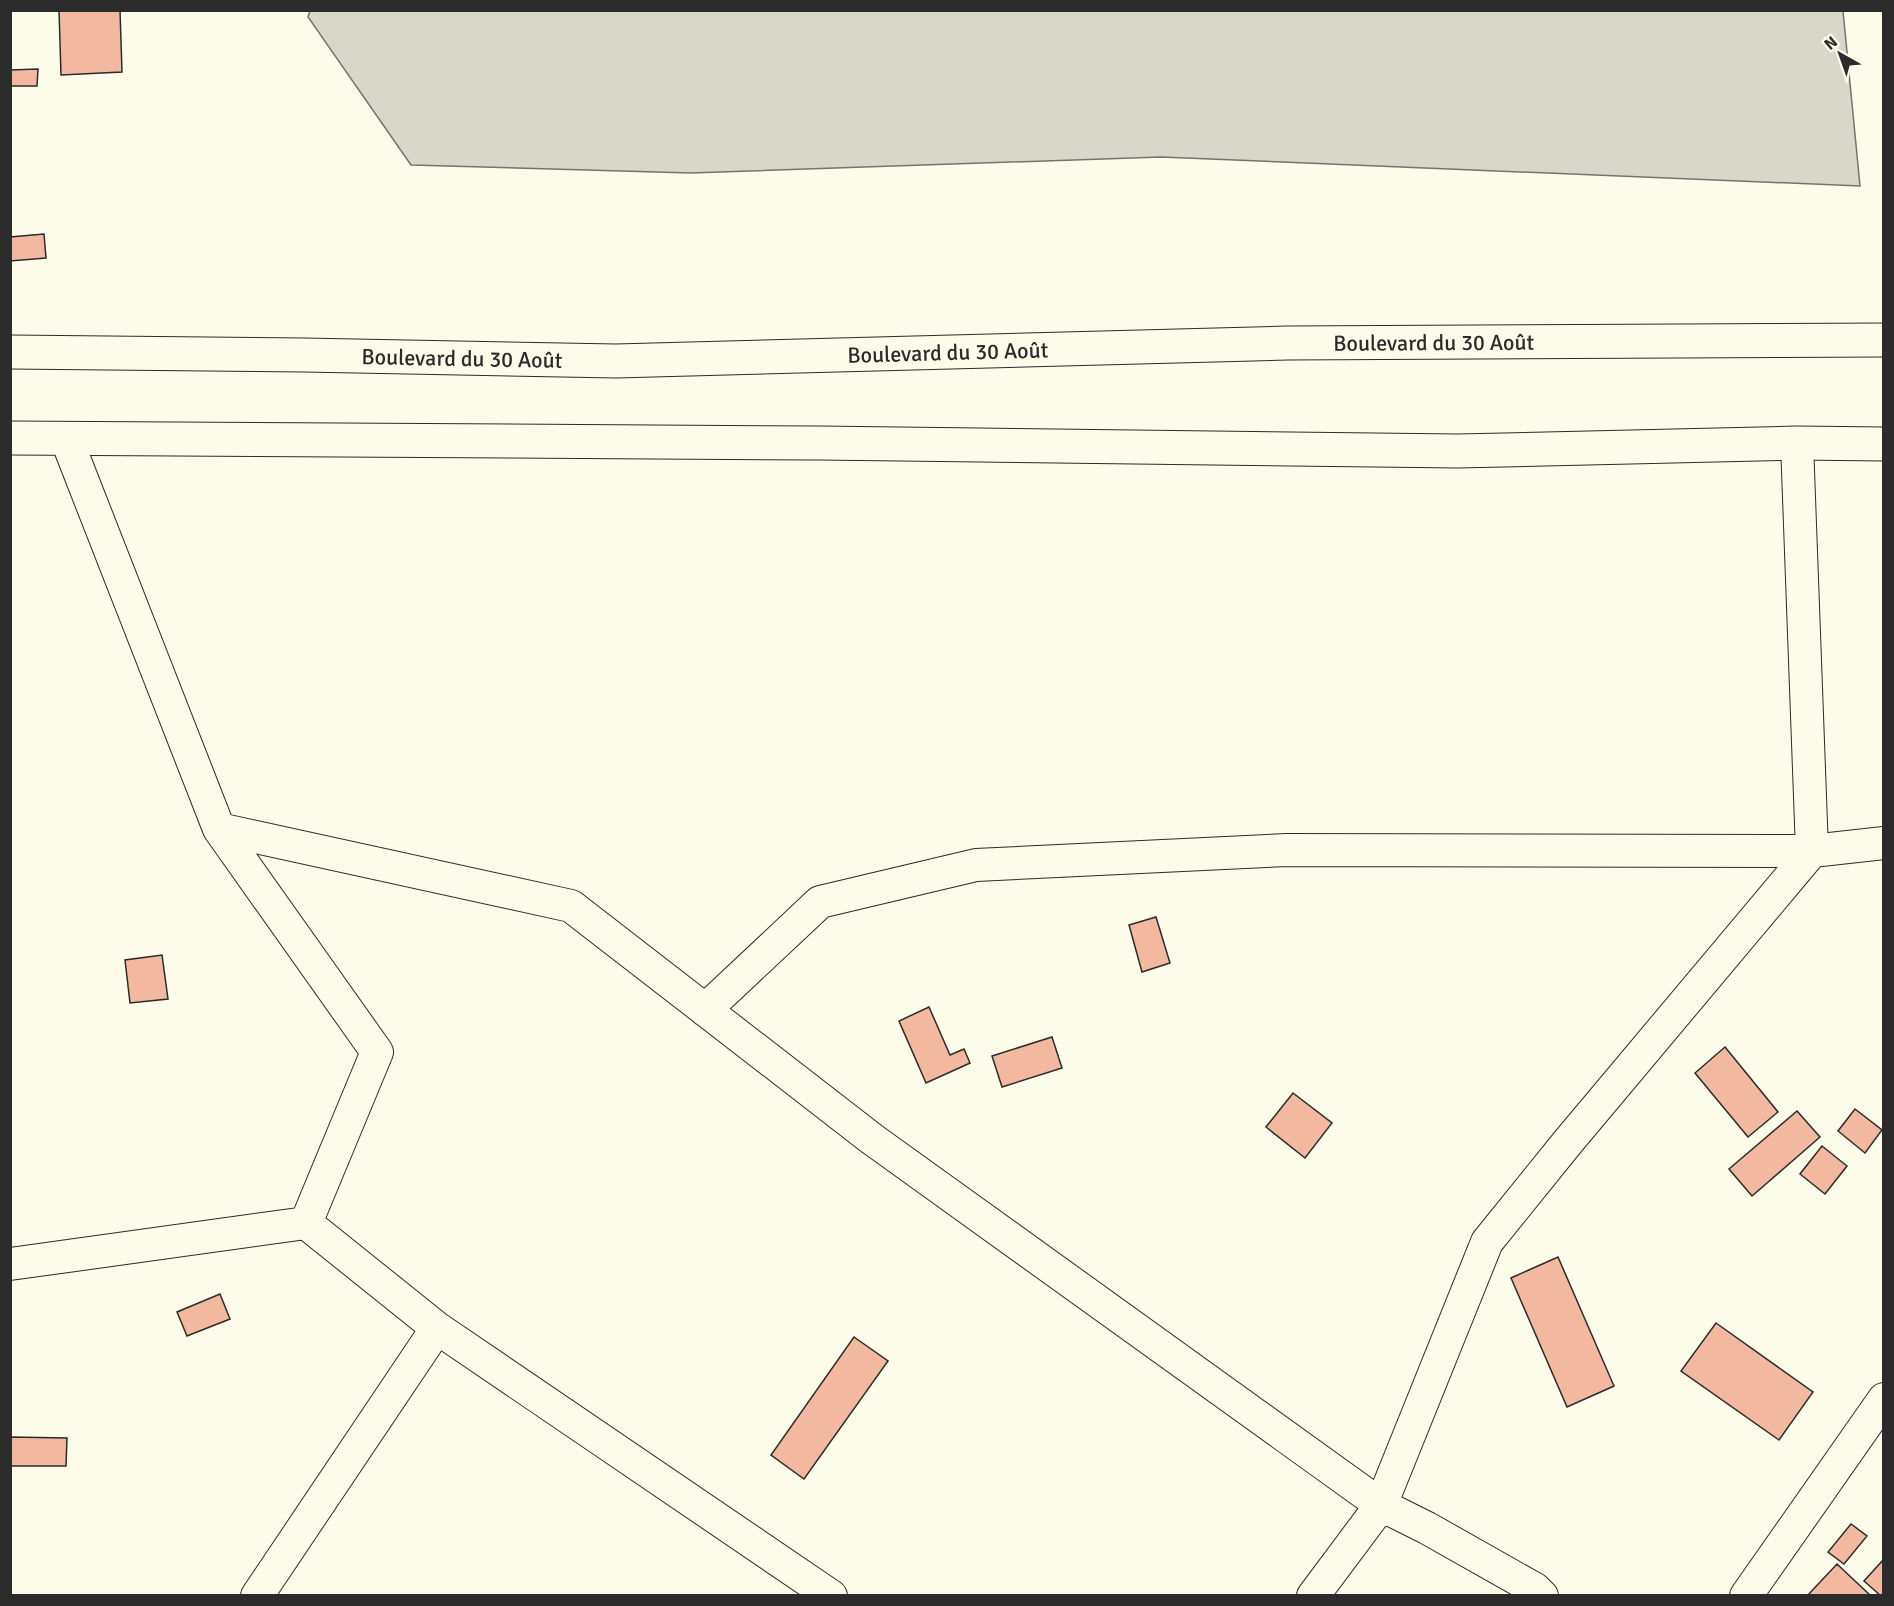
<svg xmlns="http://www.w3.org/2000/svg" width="1894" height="1606" viewBox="0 0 1894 1606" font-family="Signika,sans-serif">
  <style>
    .water { fill: #d8d7c9; stroke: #74746e; stroke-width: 1.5 }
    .building { fill: #f2b8a0; stroke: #2b2b2b; stroke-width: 1.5 }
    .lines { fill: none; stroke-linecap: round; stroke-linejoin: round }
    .minor-casing { stroke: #2b2b2b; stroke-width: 34 }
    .trunk-casing { stroke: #2b2b2b; stroke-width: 35 }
    .minor { stroke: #fdfbea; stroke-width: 32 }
    .trunk { stroke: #fdfbea; stroke-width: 33 }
    .labels { text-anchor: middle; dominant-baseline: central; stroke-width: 4.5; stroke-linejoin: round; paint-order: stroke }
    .street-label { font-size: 22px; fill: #2b2b2b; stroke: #fdfbea }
  </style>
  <rect width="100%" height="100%" fill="#fdfbea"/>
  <path class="water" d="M310,11H1843L1860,186L1161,157L691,173L411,165L308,17Z"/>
  <path class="building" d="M59,10H120L122,72L61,75Z
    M38,69L37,86H10V70Z
    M44,234L46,258L10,261V237Z
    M1156,917L1170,963L1142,972L1129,925Z
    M162,955L168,999L130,1003L125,960Z
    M929,1007L950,1055L964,1049L970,1063L926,1083L899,1021Z
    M1052,1037L1062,1068L1002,1087L992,1056Z
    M1725,1047L1778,1112L1748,1137L1695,1073Z
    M1293,1093L1332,1123L1305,1158L1266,1127Z
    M1855,1109L1882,1130L1865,1153L1838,1131Z
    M1797,1111L1820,1137L1752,1196L1729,1169Z
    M1822,1146L1847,1166L1825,1194L1800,1174Z
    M1558,1257L1614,1386L1567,1407L1511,1278Z
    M220,1294L230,1319L187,1336L177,1312Z
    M1716,1323L1813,1392L1779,1440L1681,1371Z
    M854,1337L888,1361L804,1479L771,1455Z
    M10,1437L67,1438L66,1466H10Z
    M1851,1524L1867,1536L1844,1564L1828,1552Z
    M1884,1559V1596H1881L1864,1581Z
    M1837,1564L1871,1596H1807Z"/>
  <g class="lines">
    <defs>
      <path id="minor" d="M66,438L219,829L571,906L872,1139L1381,1505L1427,1528L1535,1589L1542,1596
        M705,1010L820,902L976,865L1287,850L1812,851L1884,843
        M306,1223L437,1328L831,1596
        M10,1264L306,1223L377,1052L219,829
        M257,1596L437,1328
        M1313,1596L1381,1505L1487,1242L1567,1143L1812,851L1797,443
        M1746,1596L1884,1399"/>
      <g id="trunk">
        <path id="s1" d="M10,352L304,355L616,361L1287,343L1884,340"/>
        <path d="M10,438L820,443L1458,451L1797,443L1884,444"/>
      </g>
    </defs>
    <use href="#minor" class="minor-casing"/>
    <use href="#trunk" class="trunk-casing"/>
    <use href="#minor" class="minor"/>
    <use href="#trunk" class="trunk"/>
  </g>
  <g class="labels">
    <g class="street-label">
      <text stroke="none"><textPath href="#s1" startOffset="1424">Boulevard du 30 Août</textPath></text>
      <text stroke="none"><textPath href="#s1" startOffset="938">Boulevard du 30 Août</textPath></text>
      <text stroke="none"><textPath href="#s1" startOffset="452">Boulevard du 30 Août</textPath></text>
    </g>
  </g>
  <rect width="1894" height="1606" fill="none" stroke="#2b2b2b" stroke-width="24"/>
  <g transform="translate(1840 54) rotate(320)" stroke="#fdfbea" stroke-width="4.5" paint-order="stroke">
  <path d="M0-4.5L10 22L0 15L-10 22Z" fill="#2b2b2b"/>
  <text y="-9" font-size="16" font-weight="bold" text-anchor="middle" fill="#2b2b2b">N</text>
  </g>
</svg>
